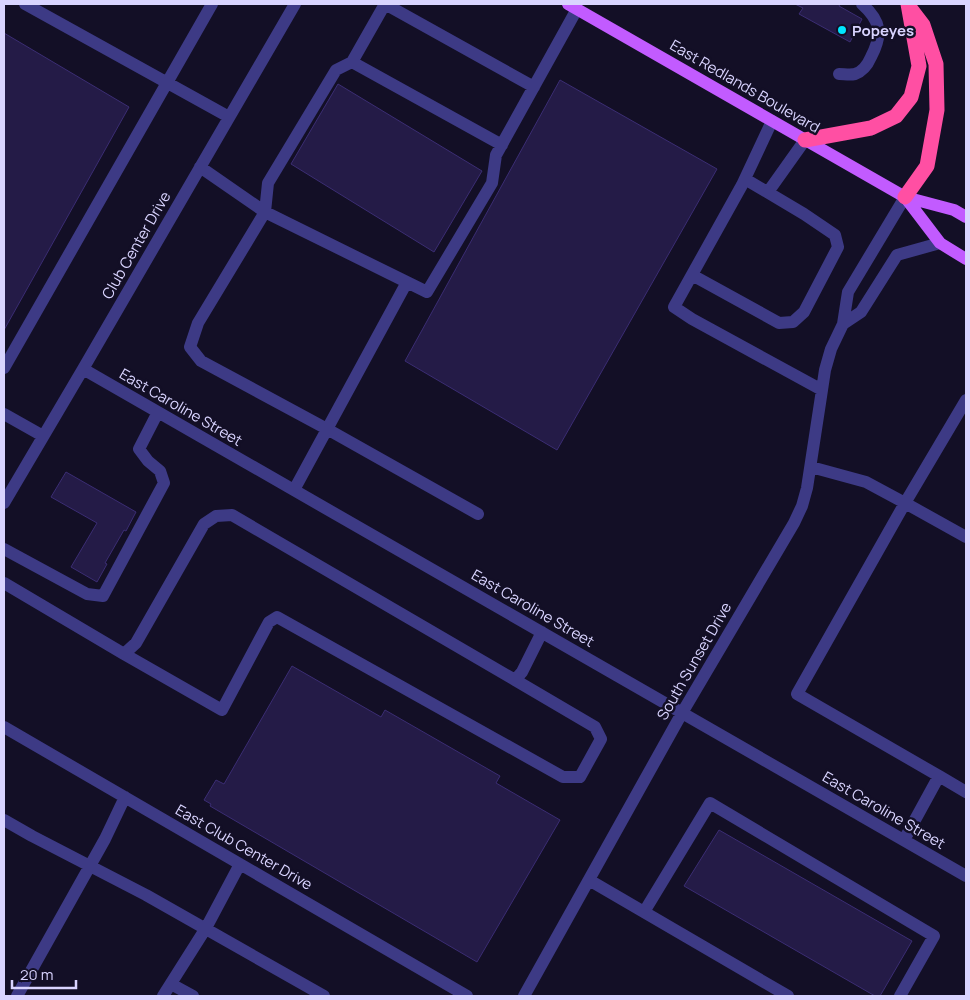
<svg xmlns="http://www.w3.org/2000/svg" width="970" height="1000" viewBox="0 0 970 1000" font-family="Manrope,sans-serif">
  <style>
    .building { fill: #241b47; stroke: #3b2d73 }
    .lines { fill: none; stroke-linecap: round; stroke-linejoin: round }
    .minor { stroke: #3d3a85; stroke-width: 12 }
    .major { stroke: #c25bff; stroke-width: 12 }
    .highway { stroke: #ff4fa3; stroke-width: 15 }
    .poi-dot { fill: #00e5ff; stroke: #130f26; stroke-width: 2 }
    .labels { text-anchor: middle; dominant-baseline: central; stroke-width: 5; stroke-linejoin: round; paint-order: stroke }
    .poi-label { font-size: 15px; font-weight: bold; fill: #d9d4ff; stroke: #130f26; text-anchor: start }
    .street-label { font-size: 15px; fill: #d9d4ff; stroke: #130f26 }
  </style>
  <rect width="100%" height="100%" fill="#130f26"/>
  <path class="building" d="M795,4H840L839,6L862,19L850,42L799,14L803,8Z
    M4,33L129,107L4,330Z
    M560,80L717,169L557,450L405,361Z
    M338,84L482,171L434,252L291,164Z
    M66,472L136,512L126,531L124,530L105,563L107,564L97,582L71,567L97,523L51,497Z
    M292,666L381,717L385,710L500,776L496,783L560,820L477,962L210,806L211,804L204,800L216,780L224,784Z
    M719,830L912,941L880,996H875L684,886Z"/>
  <g class="lines">
    <path class="minor" d="M25,4L229,117
      M352,62L336,70L268,183L265,212L198,323L190,347L201,361L327,429L478,514
      M839,74C844,74 850,75 855,74C864,71 868,64 871,57C883,34 881,21 862,4
      M772,121L742,185L674,307L692,319L822,390
      M502,145L352,62L385,4L534,87
      M200,167L265,212L427,292L492,183L496,155L577,9
      M768,192L805,140
      M692,275L779,323L793,322L804,312L838,247L835,235L804,214L745,179
      M843,324L861,312L897,255L940,243
      M4,368L212,4
      M83,369L966,876
      M4,414L43,436
      M811,467L866,482L905,503L966,400
      M294,490L407,282
      M4,503L83,369L295,4
      M4,549L87,594L103,596L164,483L160,471L148,461L139,449L158,412
      M4,583L124,654L136,643L204,524L216,516L232,515L515,680L522,672L542,632
      M124,654L222,710L269,622L277,617L563,777H580L601,739L595,727L515,680
      M4,727L467,996
      M939,776L797,694L905,503L966,537
      M4,820L32,836L146,895L324,996
      M904,840L939,776L966,792
      M589,880L788,996
      M644,912L710,803L934,936L900,996
      M171,984L193,996
      M17,996L105,839L125,797
      M163,996L206,928L240,864
      M524,996L682,713L794,523L802,506L807,488L822,390L825,370L831,349L843,324L848,292L905,197"/>
    <path class="major" d="M568,4L905,197L954,210L966,217
      M905,197L940,243L966,259"/>
    <path class="highway" d="M805,140L871,128L896,116L911,97L919,66L908,4
      M905,197L927,166L937,110L936,64L923,25L910,8"/>
  </g>
  <circle class="poi-dot" cx="842" cy="30" r="5"/>
  <g class="labels">
    <g class="poi-label">
      <text x="852" y="30">Popeyes</text>
    </g>
    <g class="street-label">
      <text transform="translate(745 86) rotate(30)">East Redlands Boulevard</text>
      <text transform="translate(136 245) rotate(-60)">Club Center Drive</text>
      <text transform="translate(181 407) rotate(30)">East Caroline Street</text>
      <text transform="translate(533 608) rotate(30)">East Caroline Street</text>
      <text transform="translate(694 661) rotate(-60)">South Sunset Drive</text>
      <text transform="translate(884 810) rotate(30)">East Caroline Street</text>
      <text transform="translate(244 847) rotate(30)">East Club Center Drive</text>
    </g>
  </g>
  <rect width="970" height="1000" fill="none" stroke="#d9d4ff" stroke-width="10"/>
  <path d="M12 980v8h64v-8" fill="none" stroke="#d9d4ff" stroke-width="2.5"/>
  <text x="20" y="980" font-size="15" fill="#d9d4ff" stroke="#130f26" stroke-width="4" paint-order="stroke">20 m</text>
</svg>
